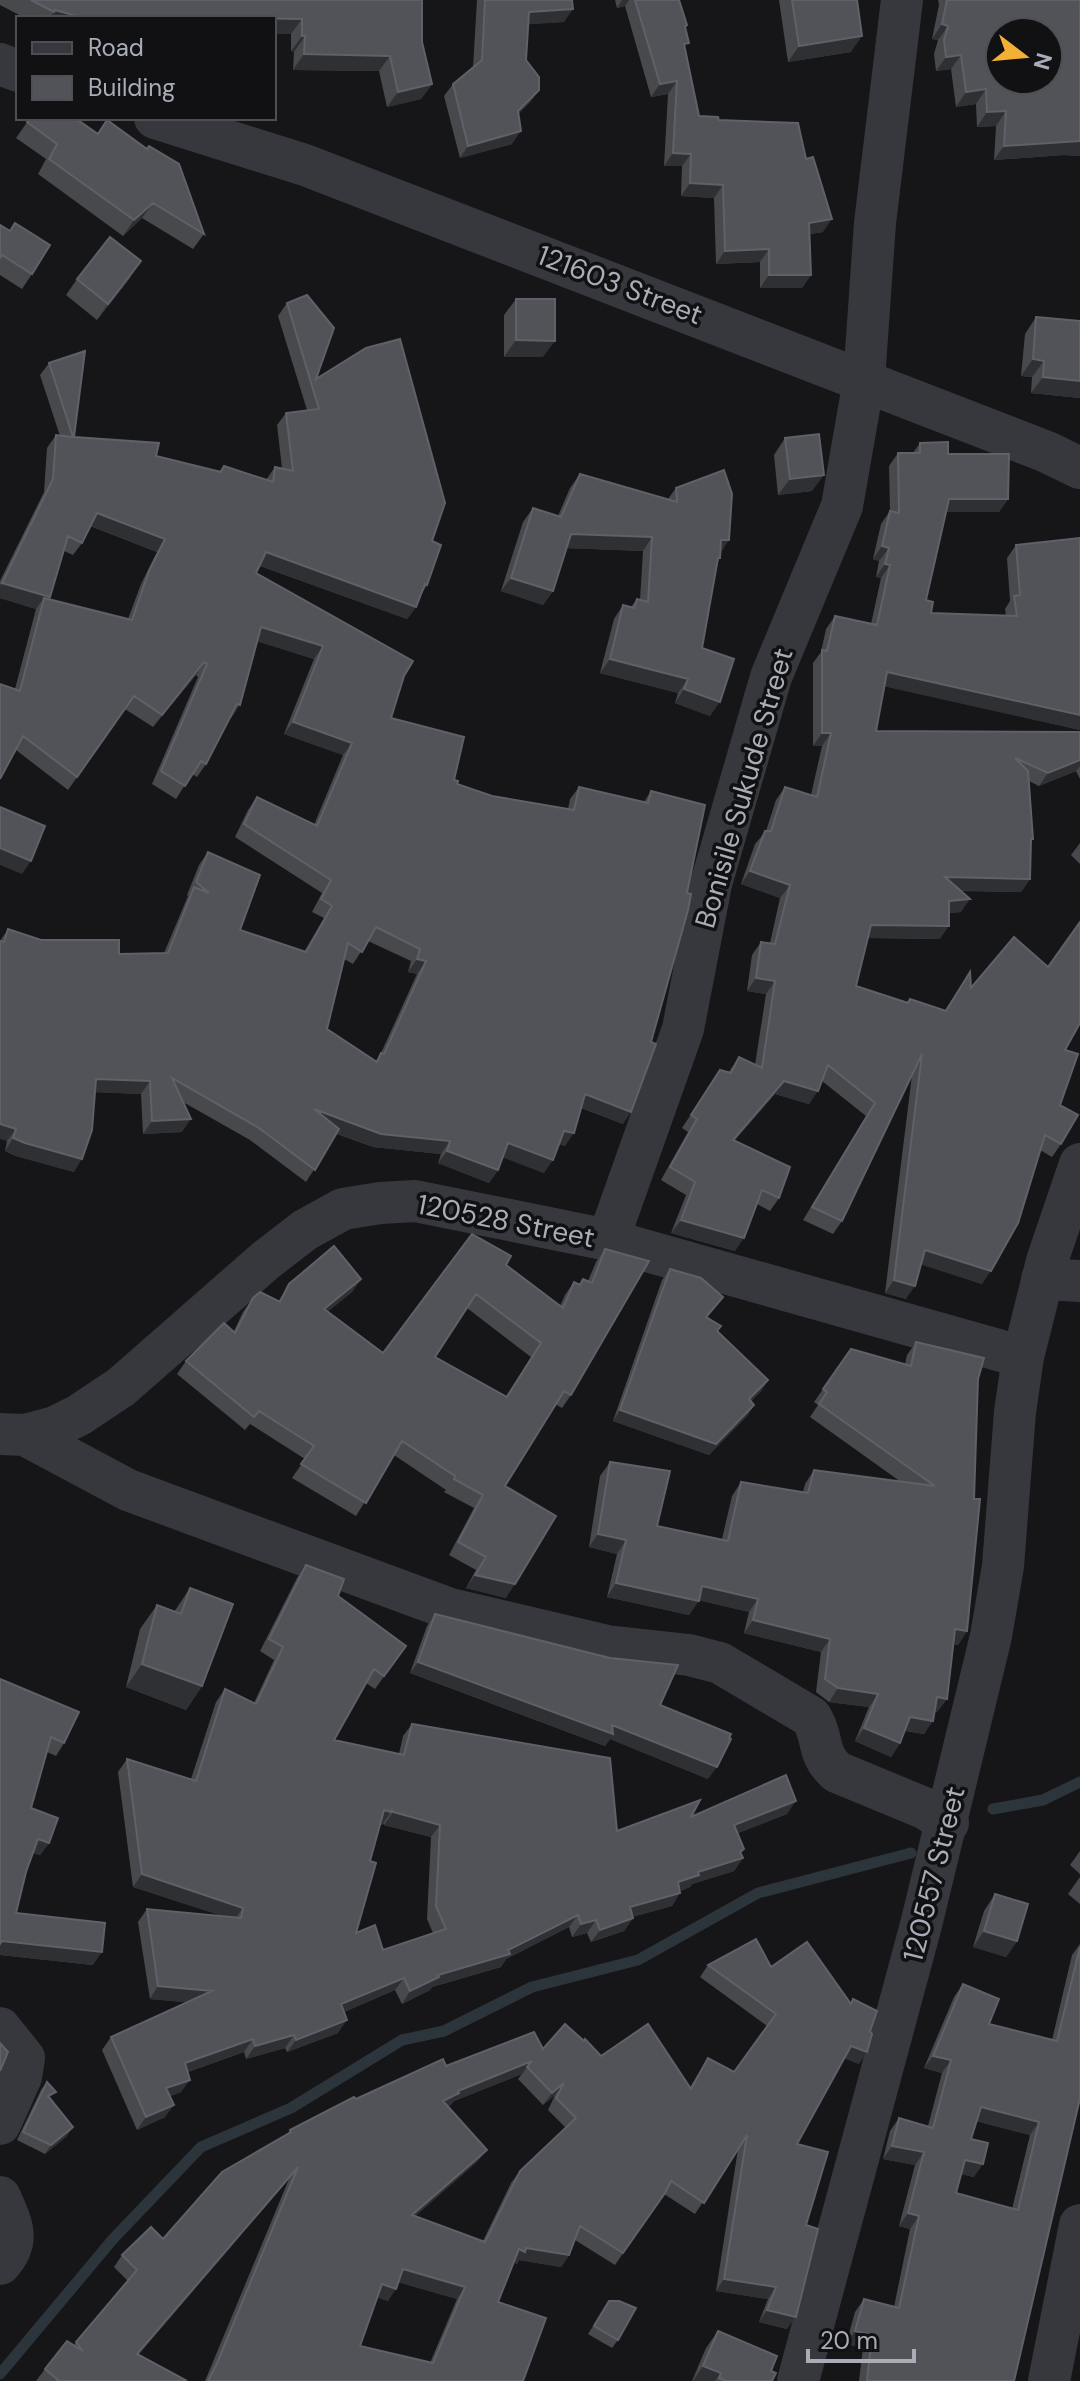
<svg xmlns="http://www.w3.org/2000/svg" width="1080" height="2381" viewBox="0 0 1080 2381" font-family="'DM Sans',sans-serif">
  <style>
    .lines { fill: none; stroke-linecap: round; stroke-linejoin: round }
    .stream { stroke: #2c353c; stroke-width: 11 }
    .minor { stroke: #37383d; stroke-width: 42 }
    .wall { fill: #47494d; fill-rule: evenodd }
    .shaded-wall { fill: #2f3033 }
    .building { fill: #525359; stroke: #5f6168; stroke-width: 2; fill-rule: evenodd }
    .labels { text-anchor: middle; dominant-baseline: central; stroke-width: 7; stroke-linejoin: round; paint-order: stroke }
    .street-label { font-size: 28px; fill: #a8adb8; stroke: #111113 }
  </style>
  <rect width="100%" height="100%" fill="#161618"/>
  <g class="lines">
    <path class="stream" d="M993,1809L1043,1800L1080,1782
      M0,2374L113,2239L201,2147L291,2108L402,2040L444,2031L532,1987L638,1960L758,1893L911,1853"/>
    <path class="minor" d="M0,64L18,71
      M155,118L305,165L1047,452L1080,468
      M608,1240L683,1029L711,884L771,677L842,506L864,380L875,223L902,0
      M1042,1279L1080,1281
      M0,1434L25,1435L55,1427L79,1415L121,1387L266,1260L305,1230L343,1209L380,1203L415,1201L608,1240L1023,1357
      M25,1435L128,1490L450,1609L607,1646L689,1655L720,1663L811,1717C825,1739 815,1752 837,1772L924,1808L948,1823
      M0,2028L24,2058L21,2077L0,2124
      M0,2197C11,2223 22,2240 0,2264
      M798,2381L921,1925L991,1636L1003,1566L1015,1412L1023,1357L1047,1261L1080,1164
      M1049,2381L1080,2225"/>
  </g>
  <path class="wall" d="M0,0H422V42L432,84L421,99L387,107L379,71L293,70L294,52L291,51V34H274V18H25L0,5Z
    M477,0H572L564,22L528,24L526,60L539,90L530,102L518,114L512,144L460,158L444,96L453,84L473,67Z
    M615,0H679L687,25L685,29V48L699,116L719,120L823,232L810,234L811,275L802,288H760V262L716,264L714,198L681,196L682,166H664L668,94L651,97L625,6L617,8Z
    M779,0H857L851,52L788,62Z
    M938,0H1080V156L1064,155L994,160L996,126L977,127L976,104L956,107L951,69L936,71L934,54L938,40L932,39L939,5Z
    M30,118L98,134L147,149L204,234L193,249L142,218L123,236L38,174L46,159L16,138Z
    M15,223L32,274L22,289L0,275V225L10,231Z
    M130,278L97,320L66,295L77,279Z
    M516,299L543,357H504V315Z
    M287,303L316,379L432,541L427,585L421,595L416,607L407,619L260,566L256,573L404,676L391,718L454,780L457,784L492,796L568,809L570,799L579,787L644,802L651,791L623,1124L581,1108L565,1146L559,1144L544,1173L503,1157L498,1170L489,1183L438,1163L441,1154L373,1147L337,1134L306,1182L250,1140L183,1102L182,1132L143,1134L141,1094L95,1092L74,1172L16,1156L5,1151L7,1141L0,941L8,929L41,940L119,954L164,953L188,896L187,895L199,865L208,852L240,930L304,952L324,918L312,912L322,893L235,837L248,810L257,797L314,825L343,755L284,734L314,659L257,641L240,705L231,718H230L206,764L197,777L192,774L176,799L152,784L198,677L196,675L153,727L125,709L68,790L16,750L15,689L36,609L0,598V581L44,492L47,448L56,435L60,436L40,375L49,363L74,437L219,471L224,466L266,480L275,467L282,468L277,425L286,413L307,410L278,316ZM90,526L157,552L141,584L128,619L49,599L64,551L73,555L82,543ZM368,941L411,961L408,972L417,974L381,1053L376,1061L327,1029L344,959L353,964Z
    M1036,317L1080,398L1031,393L1032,377L1021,376L1025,334Z
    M785,438L812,491L778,495L774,455Z
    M920,443L948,454L1008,499L999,512H946L926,600L931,613L1006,616L1005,609L1010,601L1007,558L1016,545L1080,730L885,686L876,731L1080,732V779L1076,771L1039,786L1029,781L1031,842L1030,879L1021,892L961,891V912L949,913L940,939L868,938L856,986L907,1002L910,999L945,1010L970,972L971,988L1065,1050L1060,1105L1061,1144L1052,1157L1040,1150L982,1284L921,1264L906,1299L885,1293L912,1075L842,1221L833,1234L803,1220L866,1116L822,1081L809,1104L775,1094L734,1141L779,1198L770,1211L757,1204L735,1251L671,1233L686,1195L661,1180L688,1132L682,1128L720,1070L728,1073L739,1057L755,1065L766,994L747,991L752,955L761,942L770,943L780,898L741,884L755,844L766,831L776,800L785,787L811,795L822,746H813V663L821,652L826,629L835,616L871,624L881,578L876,577L879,561L873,559L881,524L890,511L889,466L898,453H913Z
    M580,474L668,499L676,488L721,552L720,558L717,563L702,648L710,716L675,703L678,693L600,673L614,619L623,605L631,607L637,599L640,600L643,551L567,548L553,591L543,605L501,591L523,522L533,508L558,516L570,488Z
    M1080,843V864L1071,855Z
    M605,1249L571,1395L562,1408L555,1404L505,1486L506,1598L466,1588L476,1570L449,1555L474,1508L444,1492L446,1490L394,1455L356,1516L292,1478L305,1459L250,1424L245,1430L177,1374L186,1361L234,1331L243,1312L253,1298L278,1302L289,1284L361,1279L352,1292L328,1311L383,1353L506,1265L560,1306L565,1295L574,1282L580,1285L588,1281L596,1262ZM467,1308L531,1357L506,1396L435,1357Z
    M670,1269L715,1308L707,1317L717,1331L768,1380L761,1391L751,1401L754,1405L747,1416L709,1455L613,1421L662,1280Z
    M916,1342L978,1379L967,1631L958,1645L954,1644L947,1699L937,1712H935L924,1734L905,1731L900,1743L891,1757L855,1741L869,1707L829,1702L816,1692L821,1652L744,1633L749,1612L699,1600L689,1615L607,1597L617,1554L589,1547L600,1476L610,1462L657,1526L722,1539L732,1496L741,1482L803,1492L805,1484L814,1470L901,1482L810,1417L818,1405L814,1402L851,1349L905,1364L907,1355Z
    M306,1565L338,1596L406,1646L375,1689L366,1683L334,1740L399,1754L403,1736L412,1724L617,1831L691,1817L787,1814L738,1833L744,1849L741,1853L743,1858L734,1871L692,1884L690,1887L680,1891L672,1906L632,1917L633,1918L624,1931L591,1942L587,1933L572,1937L569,1927L506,1959L501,1967L432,1987L430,1990L402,2004L395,1990L344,2012L338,2033L287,2052L285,2048L246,2059L244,2052L188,2072L181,2092L170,2096L165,2117L137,2130L102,2050L111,2037L187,2002L150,1999L138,1922L147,1909L223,1916L133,1887L118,1772L127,1759L191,1779L216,1702L225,1689L254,1703L274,1660L260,1651L297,1578ZM383,1823L384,1825L431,1837L427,1919L433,1933L383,1950L356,1933L370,1861L380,1824L382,1825Z
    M190,1588L202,1686L186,1710L126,1687L140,1629L157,1605L174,1612Z
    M435,1614L660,1705L708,1779L610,1739L605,1746L410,1673L427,1626Z
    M0,1679L64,1743L56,1756L47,1752L31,1808L49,1843L40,1855L33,1853L26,1872L16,1913L93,1965L0,1955Z
    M1080,1851V1874L1070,1865Z
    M1080,1877V1904L1068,1894Z
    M995,1894L1017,1941L1006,1957L973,1947L984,1911Z
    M1080,1944V2098L1014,2381H859L863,2348L846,2344L855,2312L864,2299L894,2307L910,2229L899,2226L915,2165L883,2159L890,2131L899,2118L928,2126L942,2073L924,2068L954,1997L963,1984L989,2024L1052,2040L1072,1955ZM976,2121L1030,2135L1012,2209L956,2193L961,2174L974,2177L971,2139Z
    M708,1965L771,1967L850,2003L853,1999L859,2064L844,2058L797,2144L806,2225L787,2329L759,2322L768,2299L716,2291L738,2149L695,2214L664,2194L615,2265L575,2240L569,2255L561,2267L519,2260L517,2264L514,2262L498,2302L523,2381H205L289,2179L138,2355L187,2381H36L45,2369L74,2345L128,2281L114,2267L122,2255L163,2239L287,2134L290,2130L356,2099L446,2066L543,2049L601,2056L690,2087L708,2058L734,2072L767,2026L700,1977ZM522,2074L518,2079L543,2105L555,2095L548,2110L566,2128L520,2171L511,2183L483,2241L415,2216L478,2161L448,2106L454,2101ZM398,2282L457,2299L430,2363L360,2346L377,2297L388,2301Z
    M47,2082L51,2100L67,2136L45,2154L17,2140L41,2090Z
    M609,2301L618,2340L612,2348L588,2334Z
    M718,2331L771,2371L772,2381H692L706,2348Z"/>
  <path class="shaded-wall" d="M622,0H629L625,6L617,8Z
    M573,9L564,22L520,25L529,12Z
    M55,10L84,18H50Z
    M274,18L302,19L291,34H274Z
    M942,24L948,26L938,40L932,39Z
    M302,36H305L294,52L291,51Z
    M862,36L851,52L788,62L799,46Z
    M304,54L390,56L379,71L293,70Z
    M961,55L951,69L936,71L946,57Z
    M677,81L668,94L651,97L660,84Z
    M432,84L421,99L387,107L398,92Z
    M986,89L976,104L956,107L966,92Z
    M539,90L530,102L509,123L518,111Z
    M1006,111L996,126L977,127L987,112Z
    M521,131L512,144L460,158L468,146Z
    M1080,141V156L1064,155L994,160L1004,146Z
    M673,153L691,154L682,166H664Z
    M690,183L723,185L714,198L681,196Z
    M153,203L142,218L123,236L134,220Z
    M832,219L823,232L801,235L809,223Z
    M769,249L760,262L716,264L725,251Z
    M141,261L130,278L97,320L108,304Z
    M769,275H811L802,288H760Z
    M516,340L555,341L543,357H504Z
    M1033,359L1044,361L1032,377L1021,376Z
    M1043,377L1080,381V398L1031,393Z
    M824,475L812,491L778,495L790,479Z
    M949,499H1008L999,512H940Z
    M97,513L165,539L157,552L88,525Z
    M571,534L652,537L643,551L562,548Z
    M721,540H729L720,554Z
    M882,546L889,548L879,561L873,559Z
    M266,552L416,607L407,619L257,565Z
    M885,564L890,565L881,578L876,577Z
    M511,578L553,591L543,605L501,591Z
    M2,583L50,597L41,610L44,598L36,609L0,598V586Z
    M261,627L323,646L314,659L252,640Z
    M610,659L688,679L678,693L600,673Z
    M204,662L196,675L153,727L162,715Z
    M887,672L1080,715V730L878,685Z
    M684,689L720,702L710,716L675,703Z
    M237,704L240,705L231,718L228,717Z
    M293,722L352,743L343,755L284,734Z
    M822,733H831L822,746H813Z
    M1080,760V766L1076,771L1039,786L1048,773Z
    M0,848L31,861L22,874L0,865Z
    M750,871L790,885L780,898L741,884Z
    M945,877L1030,879L1021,892L936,890Z
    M970,899L961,912L940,914L949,901Z
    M871,925L949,926L940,939L862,938Z
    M417,959L426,961L417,974L408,972Z
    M756,978L775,981L766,994L747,991Z
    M96,1079L150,1081L141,1094L87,1092Z
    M784,1081L818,1091L809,1104L775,1094L724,1153L733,1140Z
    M585,1094L631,1112L623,1124L576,1106Z
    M314,1109L450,1141L441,1154L373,1147L305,1122Z
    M191,1119L182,1132L143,1134L152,1121Z
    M0,1124L16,1129L7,1141L0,1139Z
    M564,1131L574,1133L565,1146L555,1143Z
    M13,1138L82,1159L74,1172L16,1156L5,1151Z
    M508,1143L553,1160L544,1173L499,1156Z
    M447,1151L498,1170L489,1183L438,1163Z
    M681,1220L744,1238L735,1251L671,1233Z
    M925,1250L991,1271L982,1284L916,1263Z
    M361,1279L352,1292L315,1322L324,1309Z
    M894,1280L915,1286L906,1299L885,1293Z
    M768,1380L761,1391L741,1410L749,1399Z
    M754,1405L747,1416L709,1455L613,1421L620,1410Z
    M598,1534L626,1540L617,1554L589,1547Z
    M475,1575L515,1584L506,1598L466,1588Z
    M616,1583L699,1601L689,1615L607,1597Z
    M702,1586L758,1599L749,1612L693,1599Z
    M753,1620L830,1639L821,1652L744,1633Z
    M955,1629L967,1631L958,1645L946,1643Z
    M418,1662L612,1725L717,1767L708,1779L610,1739L605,1746L410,1673Z
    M142,1664L202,1686L186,1710L126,1687Z
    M838,1688L878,1694L869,1707L829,1702Z
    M937,1697L947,1699L937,1712L928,1711Z
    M910,1717L933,1721L924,1734L901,1730Z
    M864,1728L900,1743L891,1757L855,1741Z
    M796,1801L787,1814L726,1838L734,1825Z
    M384,1810L391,1812L382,1825L375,1823Z
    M393,1812L440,1825L431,1837L384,1825Z
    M38,1839L49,1843L40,1855L29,1852Z
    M744,1849L735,1861L743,1858L734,1871L692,1884L690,1887L669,1895L678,1882Z
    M142,1874L243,1908L234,1920L133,1887Z
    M680,1893L672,1906L621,1920L630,1907Z
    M578,1915L569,1927L506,1959L501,1967L432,1987L430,1990L402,2004L410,1991L438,1975L508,1950Z
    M633,1918L624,1931L591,1942L600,1930Z
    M596,1920L587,1933L572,1937L581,1924Z
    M984,1931L1017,1941L1006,1957L973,1947Z
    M2,1941L102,1952L93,1965L0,1955V1944Z
    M404,1978L395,1990L332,2017L341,2004Z
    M158,1986L212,1991L203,2004L150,1999Z
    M347,2020L338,2033L287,2052L296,2040Z
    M294,2035L285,2048L246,2059L255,2046Z
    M253,2039L244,2052L176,2076L185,2063Z
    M851,2046L867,2052L859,2064L842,2057Z
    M933,2056L951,2060L942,2073L924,2068Z
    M532,2061L522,2074L454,2101L451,2105L435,2113L443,2101L458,2091Z
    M190,2080L181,2092L157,2100L166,2088Z
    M564,2083L555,2095L543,2105L552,2093Z
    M174,2105L165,2117L137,2130L146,2117Z
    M981,2107L1039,2122L1030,2135L972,2120Z
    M73,2127L67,2136L45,2154L51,2145Z
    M892,2146L924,2152L915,2165L883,2159Z
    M487,2150L478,2161L403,2227L412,2215Z
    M965,2160L983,2164L974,2177L956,2173Z
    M298,2167L289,2179L129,2366L137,2354Z
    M908,2213L919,2216L910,2229L899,2226Z
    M526,2248L569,2255L561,2267L519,2260L517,2264L510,2261L519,2249Z
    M403,2269L465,2287L457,2299L394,2281Z
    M724,2279L776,2287L768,2299L716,2291Z
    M382,2284L396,2289L388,2301L373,2296Z
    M767,2310L796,2317L787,2329L759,2322Z
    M855,2331L872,2335L863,2348L846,2344Z
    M703,2366L721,2373L715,2381H693Z"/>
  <path class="building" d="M31,0H422V42L432,84L398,92L390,56L304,54L305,36H302V19L245,18H84L55,10L54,12Z
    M485,0H572L573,9L529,12L526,60L539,77V90L518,111L521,131L468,146L453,84L482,60Z
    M635,0H679L687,25L685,27L689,43L684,44L699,116L718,117L719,120L798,123L806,159L813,157L832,219L809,223L811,275H769V249L725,251L723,185L690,183L691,154L673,153L677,81L660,84Z
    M792,0H857L862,36L799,46Z
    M947,0H1080V141L1004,146L1006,111L987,112L986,89L966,92L961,55L946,57L944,40L948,26L942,24ZM1000,32H1048V80H1000Z
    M30,118H75L98,134L107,120L147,149L149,146L179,164L204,234L153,203L134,220L49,159L57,144L27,122Z
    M15,223L50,245L32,274L2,255L0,258V225L10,231Z
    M110,237L141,261L108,304L77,279Z
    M307,295L334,328L316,379L366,348L400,339L445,503L432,541L441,545L427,585L425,584L416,607L266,552L256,573L413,661L404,676L391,718L464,737L454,780L458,781L457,784L492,796L574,810L579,787L648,803L651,791L705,805L687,893L691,894L688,910L651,1042L656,1044L631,1112L585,1094L574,1133L564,1131L553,1160L508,1143L498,1170L447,1151L450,1141L381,1134L314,1109L339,1129L315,1170L259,1128L172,1078L191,1119L152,1121L150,1081L96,1079L92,1130L82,1159L25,1143L13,1138L16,1129L0,1124V941L4,942L8,929L41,940H119V954L168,953L194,887L209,893L196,882L208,852L260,875L240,930L306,952L332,906L321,899L331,880L244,824L257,797L317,826L352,743L293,722L323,646L261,627L240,705L237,704L206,764L201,761L185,786L161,771L207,664L204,662L162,715L134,696L77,777L23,736L0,779V684L20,691L44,598L132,620L149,571L165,539L97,513L82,543L68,536L50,597L2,583L53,479L56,435L73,437L49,363L85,351L74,437L159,443L156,456L221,472L224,466L273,482L275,467L293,471L286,413L319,409L287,303ZM376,927L420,949L417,959L426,961L384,1054L381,1053L377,1062L327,1029L348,943L362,952Z
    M516,299H555V341L516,340Z
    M1036,317L1080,321V381L1043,377L1044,361L1033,359Z
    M819,434L824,475L790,479L785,438Z
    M948,442V454H1009L1008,499H949L926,600L933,602L931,613L1017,616L1014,596L1020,595L1016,545L1080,538V715L887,672L876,731L1080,732V760L1048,773L1015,758L1028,771L1033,839H1031L1030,879L945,877L970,899L949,901V926L871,925L856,986L908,1003L910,999L946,1011L970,972L971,988L1014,937L1048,967L1080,922V1023L1065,1050L1078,1054L1060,1105L1078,1115L1061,1144L1045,1135L1018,1223L991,1271L925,1250L915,1286L894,1280L922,1054L842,1221L812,1207L875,1103L828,1065L818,1091L784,1081L733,1140L790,1167L779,1198L762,1190L744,1238L681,1220L695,1182L670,1167L697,1119L691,1115L720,1070L731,1073L739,1057L762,1068L775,981L756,978L761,942L775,944L790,885L750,871L765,831H771L785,787L817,797L831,733H822V650L827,651L835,616L877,625L890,565L885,564L889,548L882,546L890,511L899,513L898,453H920V443Z
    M724,470L732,494L729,540H721L720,558H718L702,648L734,659L720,702L684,689L688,679L610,659L623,605L634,608L637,599L648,602L652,537L571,534L553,591L511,578L533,508L561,517L580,474L677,502L676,488Z
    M0,807L45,826L31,861L0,848Z
    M472,1234L511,1256L506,1265L563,1308L574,1282L580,1285L583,1279L592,1283L605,1249L649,1261L571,1395L564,1391L505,1486L556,1516L515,1584L475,1575L486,1557L458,1542L483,1495L454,1479L455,1476L402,1441L366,1503L301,1464L314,1446L259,1411L254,1417L186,1361L224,1323L235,1333L253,1298L260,1292L280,1302L289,1284L334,1246L361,1279L324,1309L383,1353ZM476,1294L541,1343L507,1397L435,1357Z
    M670,1269L701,1278L723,1297L706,1317L721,1326L717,1331L768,1380L749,1399L754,1405L716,1444L620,1410Z
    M916,1342L984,1358L978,1379L974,1499H980L967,1631L955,1629L947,1699L937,1697L933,1721L910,1717L900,1743L864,1728L878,1694L838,1688L825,1679L830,1639L753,1620L758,1599L702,1586L699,1601L616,1583L626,1540L598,1534L610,1462L670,1471L657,1526L728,1541L741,1482L808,1493L814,1470L935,1486L819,1404L827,1392L823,1389L851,1349L911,1366Z
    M306,1565L344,1579L338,1596L406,1646L384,1676L374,1669L334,1740L404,1755L412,1724L610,1758L617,1831L700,1800L691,1817L786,1775L796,1801L734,1825L744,1849L740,1852L743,1858L698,1872L699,1875L678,1882L680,1893L630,1907L633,1918L600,1930L596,1920L581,1924L578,1915L508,1950L510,1954L438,1975L439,1977L410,1991L404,1978L341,2004L347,2020L296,2040L294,2035L255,2046L253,2039L185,2063L190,2080L166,2088L174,2105L146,2117L111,2037L212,1991L158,1986L147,1909L241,1918L243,1908L142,1874L127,1759L196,1781L225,1689L256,1704L283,1647L269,1639ZM384,1810L391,1812L392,1810L393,1812L440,1825L436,1906L446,1929L383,1950L375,1925L356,1933L376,1863L370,1861Z
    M190,1588L233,1604L202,1686L142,1664L157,1605L181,1614Z
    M435,1614L610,1658L678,1665L660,1705L731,1734L729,1738L731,1739L717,1767L612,1725L613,1734L418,1662Z
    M0,1679L79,1712L64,1743L51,1737L31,1808L58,1818L49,1843L38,1839L26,1872L16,1913L105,1923L102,1952L2,1941L0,1944Z
    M995,1894L1028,1904L1017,1941L984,1931Z
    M756,1939L771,1967L807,1942L851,2004L853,1999L877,2011L870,2031L872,2034L867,2052L851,2046L797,2144L828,2152L806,2225L818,2229L796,2317L767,2310L776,2287L724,2279L747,2135L704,2203L671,2181L665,2193L623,2253L580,2226L569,2255L526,2248L525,2252L519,2249L498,2302L546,2318L523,2381H208L218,2361L298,2167L137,2354L187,2381H57L58,2380L45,2369L67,2341L83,2351L76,2342L137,2270L122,2255L151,2227L163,2239L222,2172L291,2132L290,2130L354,2097L356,2099L443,2059L446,2066L534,2032L543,2049L565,2024L584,2041L585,2039L601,2056L648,2024L691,2089L708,2058L734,2072L776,2014L708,1965ZM532,2061L527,2067L552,2093L564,2083L556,2098L576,2118L520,2171L485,2242L412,2215L487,2150L443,2101L459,2093L458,2091ZM403,2269L465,2287L433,2363L360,2346L382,2284L396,2289Z
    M1080,1947V2098L1014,2381H867L872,2335L855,2331L864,2299L899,2308L919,2216L908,2213L924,2152L892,2146L899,2118L933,2128L951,2060L933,2056L963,1984L999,1999L989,2024L1057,2041ZM981,2107L1039,2122L1018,2210L956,2193L965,2160L983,2164L988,2143L971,2139Z
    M0,2043L8,2052L0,2071Z
    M47,2082L56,2092L48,2096L73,2127L51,2145L23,2132Z
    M609,2301H619L636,2308L618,2340L594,2326Z
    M718,2331L777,2356L771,2371L776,2373L772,2381H726L719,2378L721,2373L703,2366Z"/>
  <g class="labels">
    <g class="street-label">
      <text transform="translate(620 285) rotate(21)">121603 Street</text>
      <text transform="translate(744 788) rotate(-74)">Bonisile Sukude Street</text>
      <text transform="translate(506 1221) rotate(11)">120528 Street</text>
      <text transform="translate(934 1874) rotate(-76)">120557 Street</text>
    </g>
  </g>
  <rect x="16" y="16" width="260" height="104" fill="#111113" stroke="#4d4f55" stroke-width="2"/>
  <rect x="32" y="42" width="40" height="12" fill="#37383d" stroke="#4d4f55" stroke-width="2"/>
  <text x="88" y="56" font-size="24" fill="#a8adb8">Road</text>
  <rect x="32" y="76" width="40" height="24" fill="#525359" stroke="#4d4f55" stroke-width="2"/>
  <text x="88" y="96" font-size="24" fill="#a8adb8">Building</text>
  <g transform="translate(1024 56) rotate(106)"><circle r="38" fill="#111113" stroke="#4d4f55" stroke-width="2"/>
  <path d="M0-6L14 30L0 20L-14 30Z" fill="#f2b134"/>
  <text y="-12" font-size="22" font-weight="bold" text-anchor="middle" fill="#a8adb8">N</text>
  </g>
  <path d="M808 2349v12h106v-12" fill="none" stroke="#a8adb8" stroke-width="4"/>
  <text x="820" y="2349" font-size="24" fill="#a8adb8" stroke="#111113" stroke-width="6" paint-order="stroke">20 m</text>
</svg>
